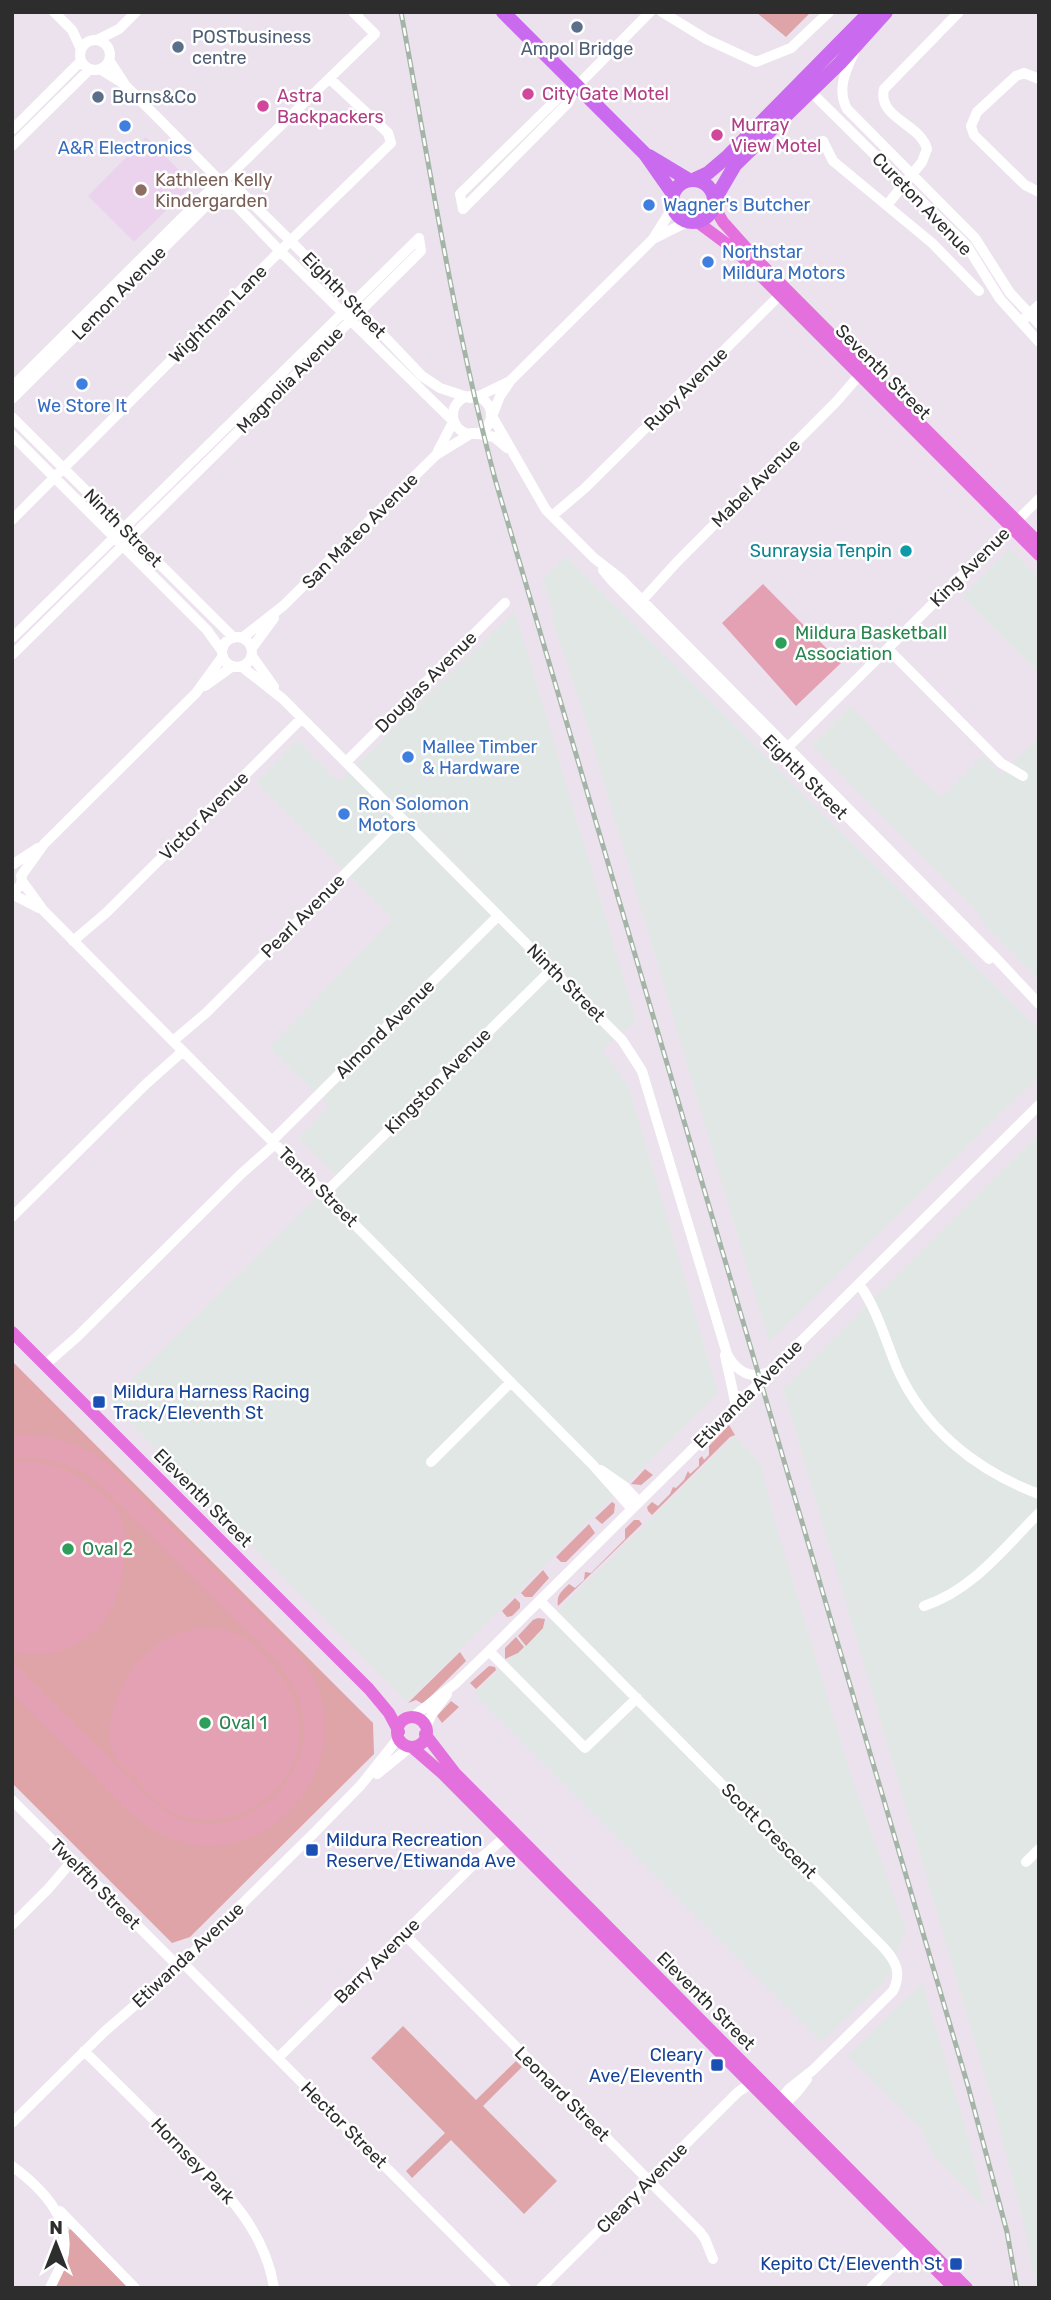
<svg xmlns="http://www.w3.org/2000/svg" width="1051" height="2300" viewBox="0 0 1051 2300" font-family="Rubik,sans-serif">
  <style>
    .industrial { fill: #e1e7e4 }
    .education { fill: #ecd3ed }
    .green { fill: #dea4a7 }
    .pitch { fill: #e4a1b4 }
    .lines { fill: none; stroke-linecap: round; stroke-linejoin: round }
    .minor { stroke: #fff; stroke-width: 10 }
    .major { stroke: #e470de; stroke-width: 12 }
    .highway { stroke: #ca6bef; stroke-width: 14 }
    .rail-casing { stroke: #a4b5a7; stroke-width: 5 }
    .rail { stroke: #fff; stroke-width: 2.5; stroke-dasharray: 8; stroke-linecap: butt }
    .service-dot { fill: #5c6f8a; stroke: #fff; stroke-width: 2.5 }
    .hotel-dot { fill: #d1479c; stroke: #fff; stroke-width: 2.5 }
    .shop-dot { fill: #3f7fe0; stroke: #fff; stroke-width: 2.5 }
    .education-dot { fill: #8d6e63; stroke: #fff; stroke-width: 2.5 }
    .culture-dot { fill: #0f9aa8; stroke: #fff; stroke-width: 2.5 }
    .leisure-dot { fill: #2e9e5b; stroke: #fff; stroke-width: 2.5 }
    .transit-dot { fill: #1a4fb4; stroke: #fff; stroke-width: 2.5 }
    .labels { text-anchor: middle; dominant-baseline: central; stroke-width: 5; stroke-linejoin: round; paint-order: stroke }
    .service-label { font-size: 18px; fill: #4e5e75; stroke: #fff; text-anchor: start }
    .hotel-label { font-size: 18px; fill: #b23c85; stroke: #fff; text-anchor: start }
    .shop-label { font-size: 18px; fill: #366cbe; stroke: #fff; text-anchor: start }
    .education-label { font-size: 18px; fill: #785e54; stroke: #fff; text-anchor: start }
    .street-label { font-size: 18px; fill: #2d2d2d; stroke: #fff }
    .culture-label { font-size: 18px; fill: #0d838f; stroke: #fff; text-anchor: end }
    .leisure-label { font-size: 18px; fill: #27864d; stroke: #fff; text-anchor: start }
    .transit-label { font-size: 18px; fill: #164399; stroke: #fff; text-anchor: start }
  </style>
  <rect width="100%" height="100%" fill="#ebe2ed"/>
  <path class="industrial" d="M1009,548L1039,578V673L962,596Z
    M566,556L1039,1030V1076L769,1342L582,708L552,619L554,616L543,579Z
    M515,611L635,1017V1022L602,1049L629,1087L718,1393L407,1702L110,1402L337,1177L298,1138L329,1106L269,1048L393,919L256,782L297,740L339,782Z
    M851,706L918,777L941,797L983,755L1001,774L1039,737V980L986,927L979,914L812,745Z
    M1039,1134V2288H1036L1024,2224L995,2110L783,1389Z
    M735,1435L761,1465L773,1515L850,1773L906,1930L887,1979L821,2042L474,1694Z
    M922,1983L968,2136L985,2208L932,2154L922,2130L848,2056Z"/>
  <path class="education" d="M146,137L193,184L134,242L88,196Z"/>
  <path class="green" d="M756,12H811L786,37Z
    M12,1361L373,1723L374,1754L190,1937L172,1943L12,1783Z
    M729,1425L735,1435L730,1437L652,1515L648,1511L647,1507L652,1502L658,1506L670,1494L673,1487L676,1488L684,1480L688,1471L690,1474L699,1466V1459L702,1456L704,1460L709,1455V1446Z
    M645,1469L653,1475L641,1485L631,1484Z
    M612,1502L615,1504L614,1513L602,1524L595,1518Z
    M634,1520H639L642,1524L558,1606C556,1595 562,1591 569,1584L575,1588L584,1580L585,1572L591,1573L625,1539V1529Z
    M589,1524L595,1533L566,1562H561L556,1557Z
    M543,1570L549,1578L532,1597H525L521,1593Z
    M515,1598L520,1603V1608L512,1616L507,1617L502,1611Z
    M538,1618L545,1619L543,1628L526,1646L518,1636L533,1620Z
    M516,1637L524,1647L518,1653L505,1659V1648Z
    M460,1652L466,1661L423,1704L416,1700L408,1703Z
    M489,1666L495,1667L496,1670L476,1689L470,1683Z
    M451,1701L459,1707L442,1723L437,1716Z
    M403,2026L476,2100L516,2061L522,2067L483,2106L557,2181L524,2214L451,2140L412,2178L406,2171L445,2133L371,2058Z
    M70,2229L72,2230L129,2288H55L68,2256V2232Z"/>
  <path class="pitch" d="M763,584L841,663L796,706L722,623Z
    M22,1435C55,1435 83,1445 109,1465L283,1638C296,1651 308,1664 315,1680C356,1773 263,1877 167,1837C136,1824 114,1796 90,1772C64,1746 38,1719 12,1693V1662L149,1798C159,1806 169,1815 181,1819C241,1840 304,1789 304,1727C303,1703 292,1682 278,1663L92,1478C67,1463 41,1454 12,1459V1436Z
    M22,1461C53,1462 77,1472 100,1493C108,1499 117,1507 121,1517C127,1529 125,1546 124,1560C120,1623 78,1664 12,1652V1462Z
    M199,1628C211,1628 224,1628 235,1633C247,1638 256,1647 264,1656C292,1684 310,1721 294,1762C274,1808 211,1838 165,1808C155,1801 147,1791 139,1782C132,1774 122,1767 116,1759C101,1736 114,1699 127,1678C142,1651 168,1633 199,1628Z"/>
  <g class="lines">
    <path class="minor" d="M54,12L72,30L81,49
      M662,12L706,39L756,62L791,48L829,12
      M97,40L119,29L136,12
      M80 55a15 15 0 1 1 30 0a15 15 0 1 1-30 0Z
      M854,53C845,71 837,90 847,109L975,238L1010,293L1039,324
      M109,60L124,83
      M100,69L124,84L159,119L222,183L232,201L280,251L452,420
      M1039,79L1024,73L1016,76L977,112L971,126L974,135L1025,185L1039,192
      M811,86V92L967,246L1000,299L1039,342
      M12,130L81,61
      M823,141L833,161L932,243L979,291
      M12,146L90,69
      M222,183L241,192L342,292L422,376L440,388L470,398
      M887,205L922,162L927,149C921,124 877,118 884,89L959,12
      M463,209L460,194L560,96L577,86L650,12
      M463,209L568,103L577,86
      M653,239L689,221
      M1025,318L1039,305
      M12,387L206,194L231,174L375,34L353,12
      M453 415a19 19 0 1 1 38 0a19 19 0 1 1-38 0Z
      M475,398L508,382
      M12,399L212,200L220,186
      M493,414L500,396L511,380L653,239L673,207
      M492,416L546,510L594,558L621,579L993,955L1039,1004
      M12,417L234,638
      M474,433L494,437L507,448
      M12,435L207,630L222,651
      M438,451L453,422
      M552,516L585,488L783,292
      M12,520L280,251L391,143L388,133L330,79
      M603,570L613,582L989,959
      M638,605L676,563L836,402L863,371
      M222 652a15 15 0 1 1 30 0a15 15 0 1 1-30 0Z
      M12,638L419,238L421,251L12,655
      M242,638L283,606L436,455L472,433
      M252,648L274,618
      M888,649L1001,763L1023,776
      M252,656L274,687
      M241,666L283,699L622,1040L642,1071L727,1354C737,1373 752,1380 771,1371
      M205,686L233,666
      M783,752L1039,499
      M346,762L505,603
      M12,865L38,848
      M21,876L44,844L196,693L223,656
      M22,881L43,910L592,1464L632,1509
      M12,893L21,885L22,876
      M12,894L39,908
      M73,941L106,913L302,718
      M173,1041L206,1013L401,818
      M272,1141L498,916
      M324,1194L552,969
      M12,1217L146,1084L183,1051
      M859,1284C877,1309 885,1339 897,1368C924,1429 977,1471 1039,1494
      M725,1355L736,1406
      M45,1365L78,1336L241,1174L275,1144
      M431,1462L511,1382
      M601,1470L624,1486L639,1502
      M540,1601L883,1947C896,1961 902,1973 893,1991L813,2070L789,2089L776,2105
      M924,1606C973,1590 1004,1548 1039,1513
      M489,1651L585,1748L637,1698
      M413,1717L456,1683L489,1651L1039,1105
      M425,1729L432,1714L447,1694
      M377,1774L409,1748
      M12,1800L179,1967
      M1026,1862L1039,1849
      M12,1925L48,1889L73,1860
      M404,1934L700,2232L705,2239L713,2259
      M183,1963L506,2288
      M84,2051C113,2079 141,2107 169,2135C213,2180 264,2222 274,2288
      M278,2058L475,1863L505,1837L508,1832
      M778,2107C790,2102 799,2090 807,2079
      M12,2123L104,2032L171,1974L315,1832L361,1785L400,1736
      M12,2166C43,2189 74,2220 62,2262C59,2271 54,2279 50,2288
      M60,2211L135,2288
      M541,2288L738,2092L755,2081
      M871,2288L916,2242"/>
    <path class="major" d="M713,205L723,222L757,260L1039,543
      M696,221L735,250L1039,555
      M12,1332L369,1689L389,1713L399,1732
      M397 1732a15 15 0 1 1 30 0a15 15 0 1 1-30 0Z
      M425,1734L455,1773L967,2288
      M413,1748L443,1774L954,2288"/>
    <path class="highway" d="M503,12L645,154L673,194
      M649,156L689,180
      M695,179L708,173L728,156L870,12
      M672 201a21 21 0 1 1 42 0a21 21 0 1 1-42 0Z
      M714,201L735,165L840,63L886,12"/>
    <defs>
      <path id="rail" d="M401,12C430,169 454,325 495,479L968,2086L1007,2232L1017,2288"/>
    </defs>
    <use href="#rail" class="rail-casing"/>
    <use href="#rail" class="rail"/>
  </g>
  <g class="service-dot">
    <circle cx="577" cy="27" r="7"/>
    <circle cx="178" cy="47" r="7"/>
    <circle cx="98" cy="97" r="7"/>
  </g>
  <g class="hotel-dot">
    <circle cx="528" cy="94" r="7"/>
    <circle cx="263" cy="106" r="7"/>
    <circle cx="717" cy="135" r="7"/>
  </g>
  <g class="shop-dot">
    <circle cx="125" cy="126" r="7"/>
    <circle cx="649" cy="205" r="7"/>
    <circle cx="708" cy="262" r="7"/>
    <circle cx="82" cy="384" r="7"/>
    <circle cx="408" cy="757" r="7"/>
    <circle cx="344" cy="814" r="7"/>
  </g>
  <circle class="education-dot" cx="141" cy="190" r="7"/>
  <circle class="culture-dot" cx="906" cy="551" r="7"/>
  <g class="leisure-dot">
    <circle cx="781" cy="643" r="7"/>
    <circle cx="68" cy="1549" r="7"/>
    <circle cx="205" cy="1723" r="7"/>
  </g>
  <g class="transit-dot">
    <rect x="92" y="1395" width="14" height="14" rx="3.5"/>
    <rect x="305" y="1843" width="14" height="14" rx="3.5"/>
    <rect x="710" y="2058" width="14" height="14" rx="3.5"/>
    <rect x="949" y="2257" width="14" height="14" rx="3.5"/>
  </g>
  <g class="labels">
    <g class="service-label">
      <text x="192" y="37">POSTbusiness<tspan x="192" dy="21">centre</tspan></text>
      <text x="577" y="49" text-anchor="middle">Ampol Bridge</text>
      <text x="112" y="97">Burns&amp;Co</text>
    </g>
    <g class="hotel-label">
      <text x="542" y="94">City Gate Motel</text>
      <text x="277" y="96">Astra<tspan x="277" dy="21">Backpackers</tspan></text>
      <text x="731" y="125">Murray<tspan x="731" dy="21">View Motel</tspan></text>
    </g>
    <g class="shop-label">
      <text x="125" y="148" text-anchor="middle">A&amp;R Electronics</text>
      <text x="663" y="205">Wagner's Butcher</text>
      <text x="722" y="252">Northstar<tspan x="722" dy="21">Mildura Motors</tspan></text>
      <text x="82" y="406" text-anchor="middle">We Store It</text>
      <text x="422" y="747">Mallee Timber<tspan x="422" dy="21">&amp; Hardware</tspan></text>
      <text x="358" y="804">Ron Solomon<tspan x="358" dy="21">Motors</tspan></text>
    </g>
    <g class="education-label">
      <text x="155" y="180">Kathleen Kelly<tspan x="155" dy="21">Kindergarden</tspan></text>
    </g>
    <g class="street-label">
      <text transform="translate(922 204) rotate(46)">Cureton Avenue</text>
      <text transform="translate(119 293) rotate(-45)">Lemon Avenue</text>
      <text transform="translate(344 295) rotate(46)">Eighth Street</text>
      <text transform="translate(218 314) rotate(-45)">Wightman Lane</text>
      <text transform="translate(883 372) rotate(45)">Seventh Street</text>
      <text transform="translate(290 380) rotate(-45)">Magnolia Avenue</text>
      <text transform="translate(686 389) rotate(-45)">Ruby Avenue</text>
      <text transform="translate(756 483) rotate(-45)">Mabel Avenue</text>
      <text transform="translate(123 528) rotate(45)">Ninth Street</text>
      <text transform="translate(360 531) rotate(-45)">San Mateo Avenue</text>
      <text transform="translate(970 567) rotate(-45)">King Avenue</text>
      <text transform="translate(426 682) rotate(-45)">Douglas Avenue</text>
      <text transform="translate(805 777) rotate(45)">Eighth Street</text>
      <text transform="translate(204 816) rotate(-45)">Victor Avenue</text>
      <text transform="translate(303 916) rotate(-45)">Pearl Avenue</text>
      <text transform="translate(566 983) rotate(45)">Ninth Street</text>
      <text transform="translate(385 1029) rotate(-45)">Almond Avenue</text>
      <text transform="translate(438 1081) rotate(-45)">Kingston Avenue</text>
      <text transform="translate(318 1187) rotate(45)">Tenth Street</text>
      <text transform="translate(748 1394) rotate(-45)">Etiwanda Avenue</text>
      <text transform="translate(203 1498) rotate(45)">Eleventh Street</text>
      <text transform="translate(769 1831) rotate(45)">Scott Crescent</text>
      <text transform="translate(95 1884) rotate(45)">Twelfth Street</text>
      <text transform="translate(188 1955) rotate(-43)">Etiwanda Avenue</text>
      <text transform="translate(377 1961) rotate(-45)">Barry Avenue</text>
      <text transform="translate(706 2001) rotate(45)">Eleventh Street</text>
      <text transform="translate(562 2094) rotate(45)">Leonard Street</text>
      <text transform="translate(344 2125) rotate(45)">Hector Street</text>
      <text transform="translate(193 2161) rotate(46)">Hornsey Park</text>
      <text transform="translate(642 2188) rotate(-45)">Cleary Avenue</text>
    </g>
    <g class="culture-label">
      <text x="892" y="551">Sunraysia Tenpin</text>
    </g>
    <g class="leisure-label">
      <text x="795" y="633">Mildura Basketball<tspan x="795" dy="21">Association</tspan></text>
      <text x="82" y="1549">Oval 2</text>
      <text x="219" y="1723">Oval 1</text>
    </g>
    <g class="transit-label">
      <text x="113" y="1392">Mildura Harness Racing<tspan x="113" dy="21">Track/Eleventh St</tspan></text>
      <text x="326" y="1840">Mildura Recreation<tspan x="326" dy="21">Reserve/Etiwanda Ave</tspan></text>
      <text x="703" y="2055" text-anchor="end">Cleary<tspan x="703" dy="21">Ave/Eleventh</tspan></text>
      <text x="942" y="2264" text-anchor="end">Kepito Ct/Eleventh St</text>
    </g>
  </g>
  <rect width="1051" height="2300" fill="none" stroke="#2d2d2d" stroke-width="28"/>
  <g transform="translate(56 2244)" stroke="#ffffff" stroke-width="5" paint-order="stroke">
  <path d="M0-5L12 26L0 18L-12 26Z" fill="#2d2d2d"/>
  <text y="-10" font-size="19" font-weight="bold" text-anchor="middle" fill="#2d2d2d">N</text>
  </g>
</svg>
